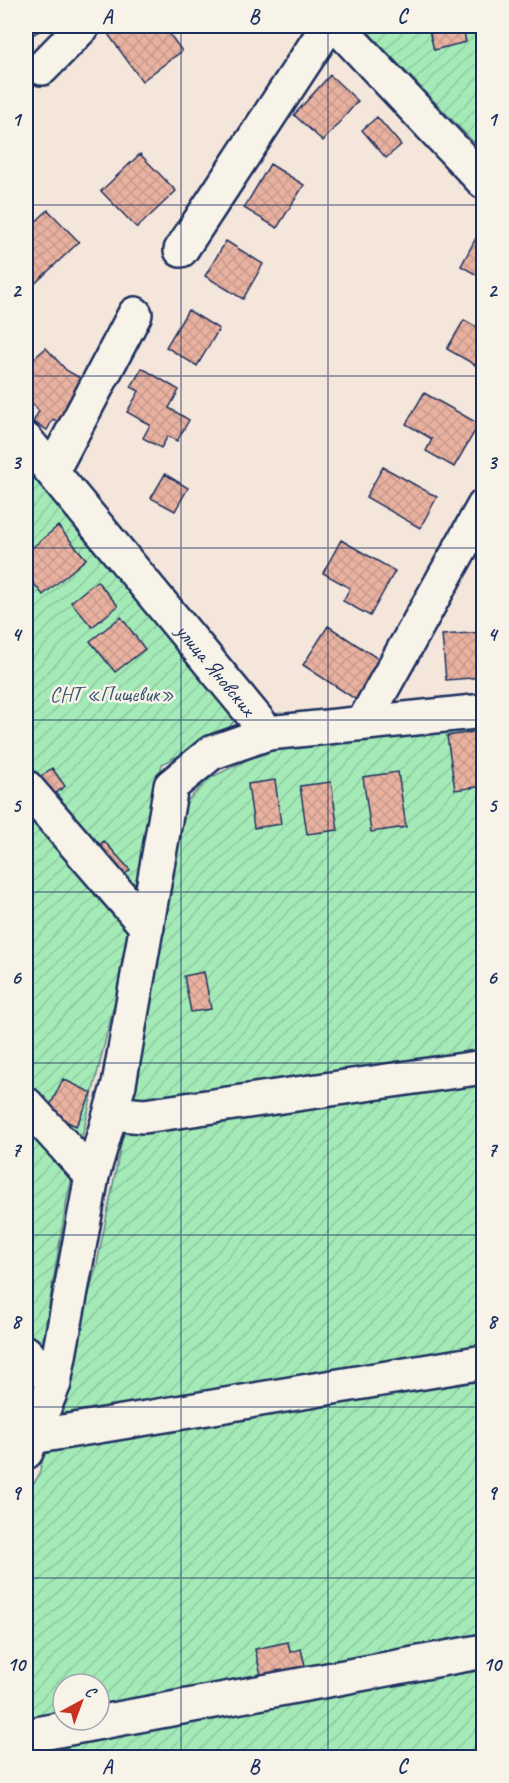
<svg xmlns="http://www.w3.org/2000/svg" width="509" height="1783" viewBox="0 0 509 1783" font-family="Caveat,sans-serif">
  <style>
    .garden { fill: url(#garden-furrows); stroke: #608c8a; stroke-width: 1.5; fill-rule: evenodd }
    .building { fill: url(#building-cross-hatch); stroke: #1b2f5e; stroke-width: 1.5 }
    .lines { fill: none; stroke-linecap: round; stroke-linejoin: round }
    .minor-casing { stroke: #1b2f5e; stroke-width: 38 }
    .minor { stroke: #f7f3e8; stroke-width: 33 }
    .grid { fill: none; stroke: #1b2f5e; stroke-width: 1.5; stroke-opacity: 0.55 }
    .labels { text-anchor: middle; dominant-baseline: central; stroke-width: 5; stroke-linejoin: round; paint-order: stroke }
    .street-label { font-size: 21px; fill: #1b2f5e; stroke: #f7f3e8 }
    .park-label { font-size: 21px; fill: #365470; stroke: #f7f3e8 }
    .neatline { fill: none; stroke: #1b2f5e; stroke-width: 2 }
    .grid-label { font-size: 20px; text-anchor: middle; font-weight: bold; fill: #1b2f5e }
  </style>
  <defs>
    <pattern id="garden-furrows" width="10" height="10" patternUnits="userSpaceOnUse" patternTransform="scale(1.5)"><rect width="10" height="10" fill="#a4eab7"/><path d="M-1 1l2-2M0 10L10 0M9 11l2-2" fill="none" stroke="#8dc9a0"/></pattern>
    <pattern id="building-cross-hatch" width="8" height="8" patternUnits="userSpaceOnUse" patternTransform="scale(1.5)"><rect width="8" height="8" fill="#e9b2a0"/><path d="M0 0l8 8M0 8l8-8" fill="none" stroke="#c7998c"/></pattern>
  </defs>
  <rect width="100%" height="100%" fill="#f4e6da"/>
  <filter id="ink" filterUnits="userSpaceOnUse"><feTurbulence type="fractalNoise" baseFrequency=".0167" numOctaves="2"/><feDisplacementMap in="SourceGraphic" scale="12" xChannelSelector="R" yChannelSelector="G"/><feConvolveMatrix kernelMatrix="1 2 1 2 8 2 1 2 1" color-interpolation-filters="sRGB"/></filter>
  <g filter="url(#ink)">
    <path class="garden" d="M362,26H483V152Z
      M26,461L241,711L226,732L162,764L115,1000L67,1199L43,1341L26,1386Z
      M483,727V1757H26V1494L38,1477L97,1264L131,1095L183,805L210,778L269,749ZM63,1684H99V1720H63Z"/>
    <path class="building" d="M26,26H48L27,38Z
      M120,26H164L182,51L142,81L108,34Z
      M428,26H483L484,27L464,32L466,42L434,50Z
      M330,75L358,101L323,141L294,115Z
      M377,117L401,145L386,158L362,130Z
      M140,154L176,191L137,228L101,191Z
      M270,164L304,185L277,228L244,208Z
      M48,210L79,242L27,291L26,289V231Z
      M476,238L484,242V279L461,266Z
      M226,241L263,264L243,299L205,276Z
      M188,310L219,329L197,366L166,347Z
      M464,320L484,331V370L447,349Z
      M46,348L66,370L87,382L64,425L53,419L47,430L33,422L39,411L26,396V365Z
      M142,368L179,390L169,408L189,420L177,441L168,436L161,448L143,438L150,425L127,412L139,391L131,387Z
      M424,393L479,424L454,467L426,451L432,439L406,424Z
      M383,467L437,497L420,528L366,497Z
      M165,474L188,488L175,511L151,498Z
      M58,526L86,559L43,595L26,574V553Z
      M341,540L395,571L370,616L343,601L350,588L323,573Z
      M97,581L118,606L92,627L71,602Z
      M121,617L145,649L115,672L90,641Z
      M328,626L383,662L358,701L303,665Z
      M484,632V677L446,680L442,635Z
      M480,731L484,755V786L455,790L447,736Z
      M52,768L65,786L46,801L32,783Z
      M398,772L406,827L371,832L363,777Z
      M275,780L281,824L254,828L248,784Z
      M331,782L338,830L307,834L300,786Z
      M104,841L130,870L116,882L90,853Z
      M204,972L211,1009L191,1012L184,976Z
      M63,1079L92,1093L76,1126L47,1112Z
      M288,1642L290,1652L301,1649L308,1678L264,1688L255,1649Z"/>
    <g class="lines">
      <defs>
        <g id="minor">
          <path d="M337,26L484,182"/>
          <path d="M42,68L83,26"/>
          <path d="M181,250L328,26"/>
          <path id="s1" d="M26,440L268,733L484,711"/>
          <path d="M52,471L135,314"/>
          <path d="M363,723L484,506"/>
          <path d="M26,787L147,927"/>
          <path d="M26,1104L92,1176"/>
          <path d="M111,1113L144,1116L484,1067"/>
          <path d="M26,1353L54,1383"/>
          <path d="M32,1437L484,1362"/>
          <path d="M26,1452L54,1383L92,1176L119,1084L171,786L211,753L268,733"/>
          <path d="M26,1736L484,1651"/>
        </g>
      </defs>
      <use href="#minor" class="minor-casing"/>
      <use href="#minor" class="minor"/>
    </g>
  </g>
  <path class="grid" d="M181,26V1758M328,26V1758M26,205H484M26,376H484M26,548H484M26,720H484M26,892H484M26,1063H484M26,1235H484M26,1407H484M26,1578H484"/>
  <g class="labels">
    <g class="street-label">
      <text stroke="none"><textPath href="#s1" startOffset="298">улица Яновских</textPath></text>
    </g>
    <g class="park-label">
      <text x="112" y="694">СНТ «Пищевик»</text>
    </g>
  </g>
  <rect width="509" height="1783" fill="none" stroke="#f7f3e8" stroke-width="66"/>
  <g transform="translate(81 1702) rotate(41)"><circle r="28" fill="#f7f3e8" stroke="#9fa5b1" stroke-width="1.5"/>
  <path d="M0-4.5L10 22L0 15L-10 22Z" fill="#c8321e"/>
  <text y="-9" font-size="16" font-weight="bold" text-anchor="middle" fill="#1b2f5e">С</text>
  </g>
  <rect x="33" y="33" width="443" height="1717" class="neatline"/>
  <g class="grid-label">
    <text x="107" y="23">A</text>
    <text x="254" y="23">B</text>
    <text x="402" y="23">C</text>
    <text x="16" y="126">1</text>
    <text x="492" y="126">1</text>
    <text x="16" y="297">2</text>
    <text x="492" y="297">2</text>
    <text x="16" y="469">3</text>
    <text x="492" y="469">3</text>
    <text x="16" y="641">4</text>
    <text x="492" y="641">4</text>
    <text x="16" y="812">5</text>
    <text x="492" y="812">5</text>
    <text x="16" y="984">6</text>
    <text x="492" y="984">6</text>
    <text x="16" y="1156">7</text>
    <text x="492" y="1156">7</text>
    <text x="16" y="1328">8</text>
    <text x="492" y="1328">8</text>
    <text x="16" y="1499">9</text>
    <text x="492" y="1499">9</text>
    <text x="16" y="1671">10</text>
    <text x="492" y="1671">10</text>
    <text x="107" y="1773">A</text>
    <text x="254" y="1773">B</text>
    <text x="402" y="1773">C</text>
  </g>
</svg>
